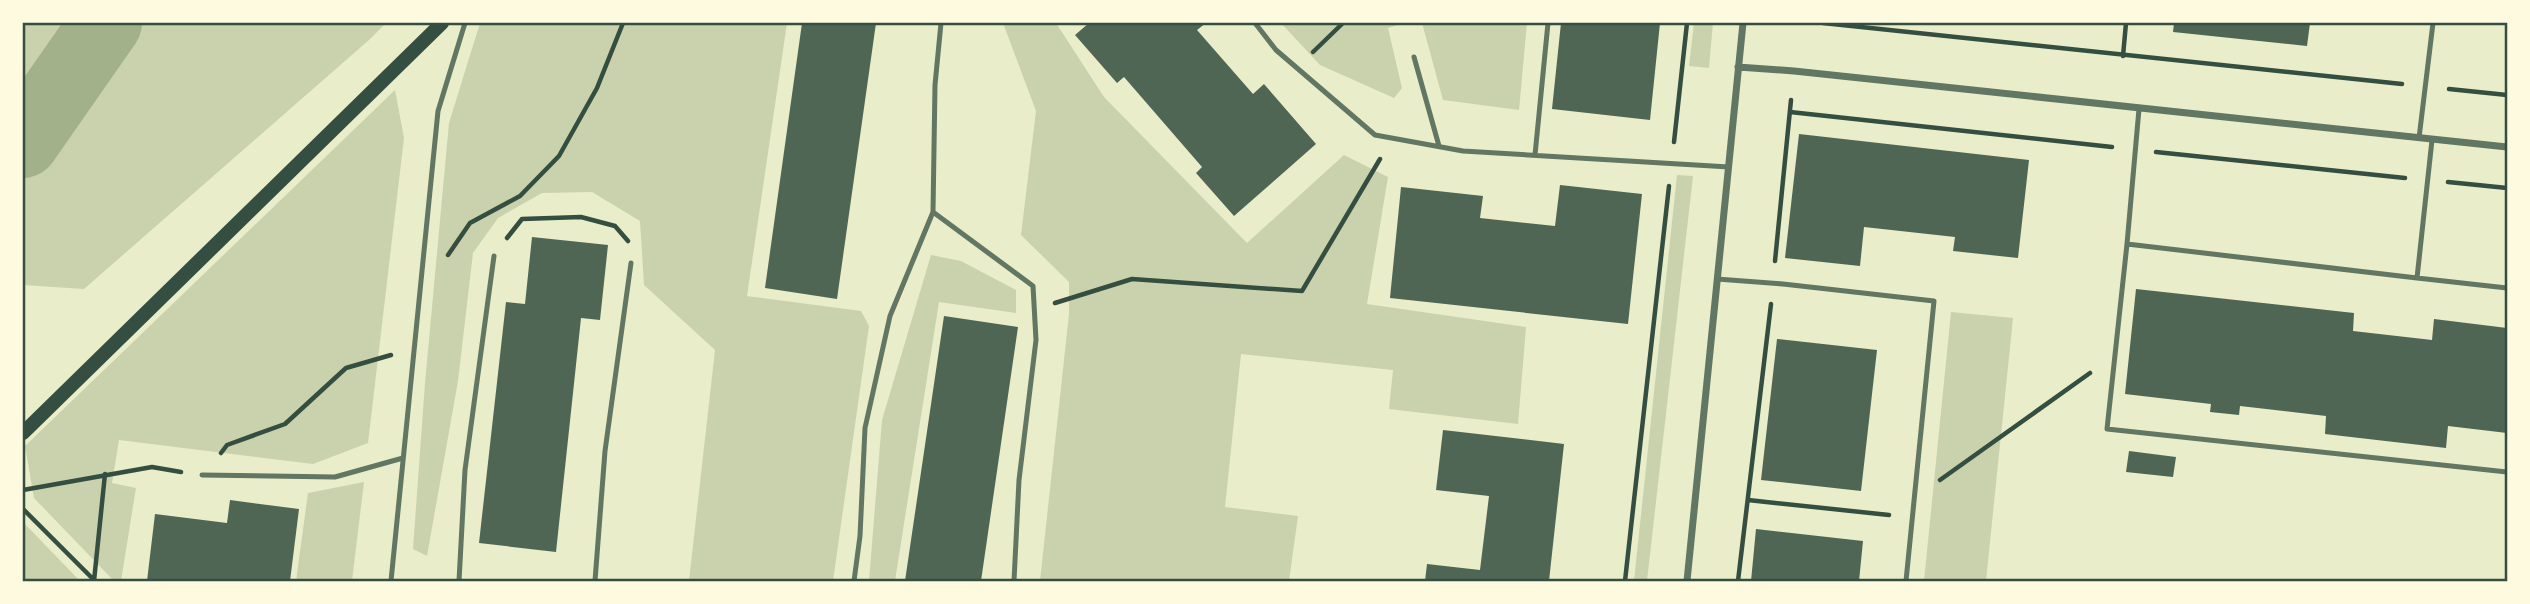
<svg xmlns="http://www.w3.org/2000/svg" width="2530" height="604" viewBox="0 0 2530 604" font-family="'Exo 2',sans-serif">
  <style>
    .green { fill: #cad2ad }
    .lines { fill: none; stroke-linecap: round; stroke-linejoin: round }
    .river { stroke: #a3b18a; stroke-width: 72 }
    .building { fill: #4f6655 }
    .path { stroke: #344e41; stroke-width: 4.5 }
    .service { stroke: #617663; stroke-width: 5 }
    .minor { stroke: #617663; stroke-width: 7 }
    .secondary { stroke: #344e41; stroke-width: 14 }
    .neatline { fill: none; stroke: #344e41; stroke-width: 2.5 }
  </style>
  <rect width="100%" height="100%" fill="#e9edc9"/>
  <path class="green" d="M23,23H386L369,40L84,289L23,285Z
    M480,23H787L747,296L861,311L869,326L833,581H689L715,350L644,285L640,221L592,192L542,193L498,218L473,253L458,381L427,556L413,549L425,383L449,123Z
    M1003,23H1056L1104,97L1247,243L1344,155L1388,177L1367,304L1526,327L1518,424L1389,409L1393,370L1241,354L1225,507L1298,516L1289,581H1040L1069,314V282L1021,235L1036,111Z
    M1281,23H1404L1388,28L1402,88L1394,98L1320,65Z
    M1422,23H1527L1519,110L1443,100Z
    M1694,23H1713L1709,68L1689,66Z
    M395,90L404,138L368,443L313,464L119,440L112,483L136,488L121,581H114L34,498L25,446Z
    M1677,175L1693,176L1647,581H1634Z
    M931,255L961,261L1016,290V313L939,302L895,581H869L882,420Z
    M1951,312L2013,318L1986,581H1924Z
    M364,482L352,581H296L308,493Z
    M23,522L80,581H23Z"/>
  <g class="lines">
    <path class="river" d="M23,142L106,23"/>
  </g>
  <path class="building" d="M802,23H876L837,299L765,288Z
    M1089,23H1206L1197,30L1253,94L1264,84L1316,144L1234,216L1196,173L1202,167L1124,77L1117,83L1075,35Z
    M1561,23H1660L1650,120L1552,109Z
    M2174,23H2310L2307,46L2173,32Z
    M1799,134L2029,160L2018,258L1953,251L1955,237L1864,227L1860,266L1785,258Z
    M1560,185L1642,194L1628,324L1390,298L1401,187L1483,196L1480,218L1555,226Z
    M532,237L608,245L600,320L581,318L556,552L479,543L506,302L525,304Z
    M2136,289L2354,313L2353,331L2432,340L2434,319L2507,328V433L2448,426L2446,448L2325,434L2326,416L2240,406L2239,415L2210,412L2211,404L2125,394Z
    M944,316L1018,327L981,581H905Z
    M1777,339L1877,350L1861,491L1761,480Z
    M1443,430L1564,444L1549,581H1425L1427,564L1480,570L1489,496L1436,490Z
    M2129,451L2176,457L2173,477L2126,472Z
    M230,500L299,509L290,581H147L155,514L227,523Z
    M1756,529L1863,541L1859,581H1751Z"/>
  <g class="lines">
    <path class="path" d="M1823,23L2402,84
      M1313,52L1343,23
      M2123,56L2126,23
      M2449,89L2507,95
      M1790,112L2112,147
      M1674,142L1687,23
      M2156,152L2405,178
      M2448,182L2507,188
      M507,238L522,219L581,217L615,226L628,241
      M448,255L470,223L520,196L559,156L597,88L623,23
      M1775,261L1791,100
      M1055,303L1132,279L1302,291L1380,159
      M221,453L227,445L285,424L346,368L391,355
      M1940,480L2090,373
      M23,490L152,467L181,472
      M1748,500L1889,515
      M23,509L94,580
      M94,581L105,474
      M1625,581L1669,186
      M1738,581L1771,304"/>
    <path class="service" d="M1255,23L1276,50L1375,135L1463,151L1729,167
      M1414,57L1439,146
      M2419,138L2433,23
      M2432,140L2417,278L2127,244L2107,429L2507,472
      M1535,155L1548,23
      M933,212L1033,286L1036,340L1019,480L1014,581
      M2127,244L2139,109
      M2417,278L2507,288
      M1717,279L1783,284L1934,301L1906,581
      M202,475L335,477L403,458
      M391,581L438,111L465,23
      M459,581L465,470L494,256
      M595,581L605,451L631,263
      M854,581L860,536L865,428L890,316L933,212L935,85L941,23"/>
    <path class="minor" d="M1738,67L1794,71L2507,147
      M1687,581L1743,23"/>
    <path class="secondary" d="M23,433L442,23"/>
  </g>
  <rect width="2530" height="604" fill="none" stroke="#fefae0" stroke-width="49"/>
  <rect x="24" y="24" width="2482" height="556" class="neatline"/>
</svg>
